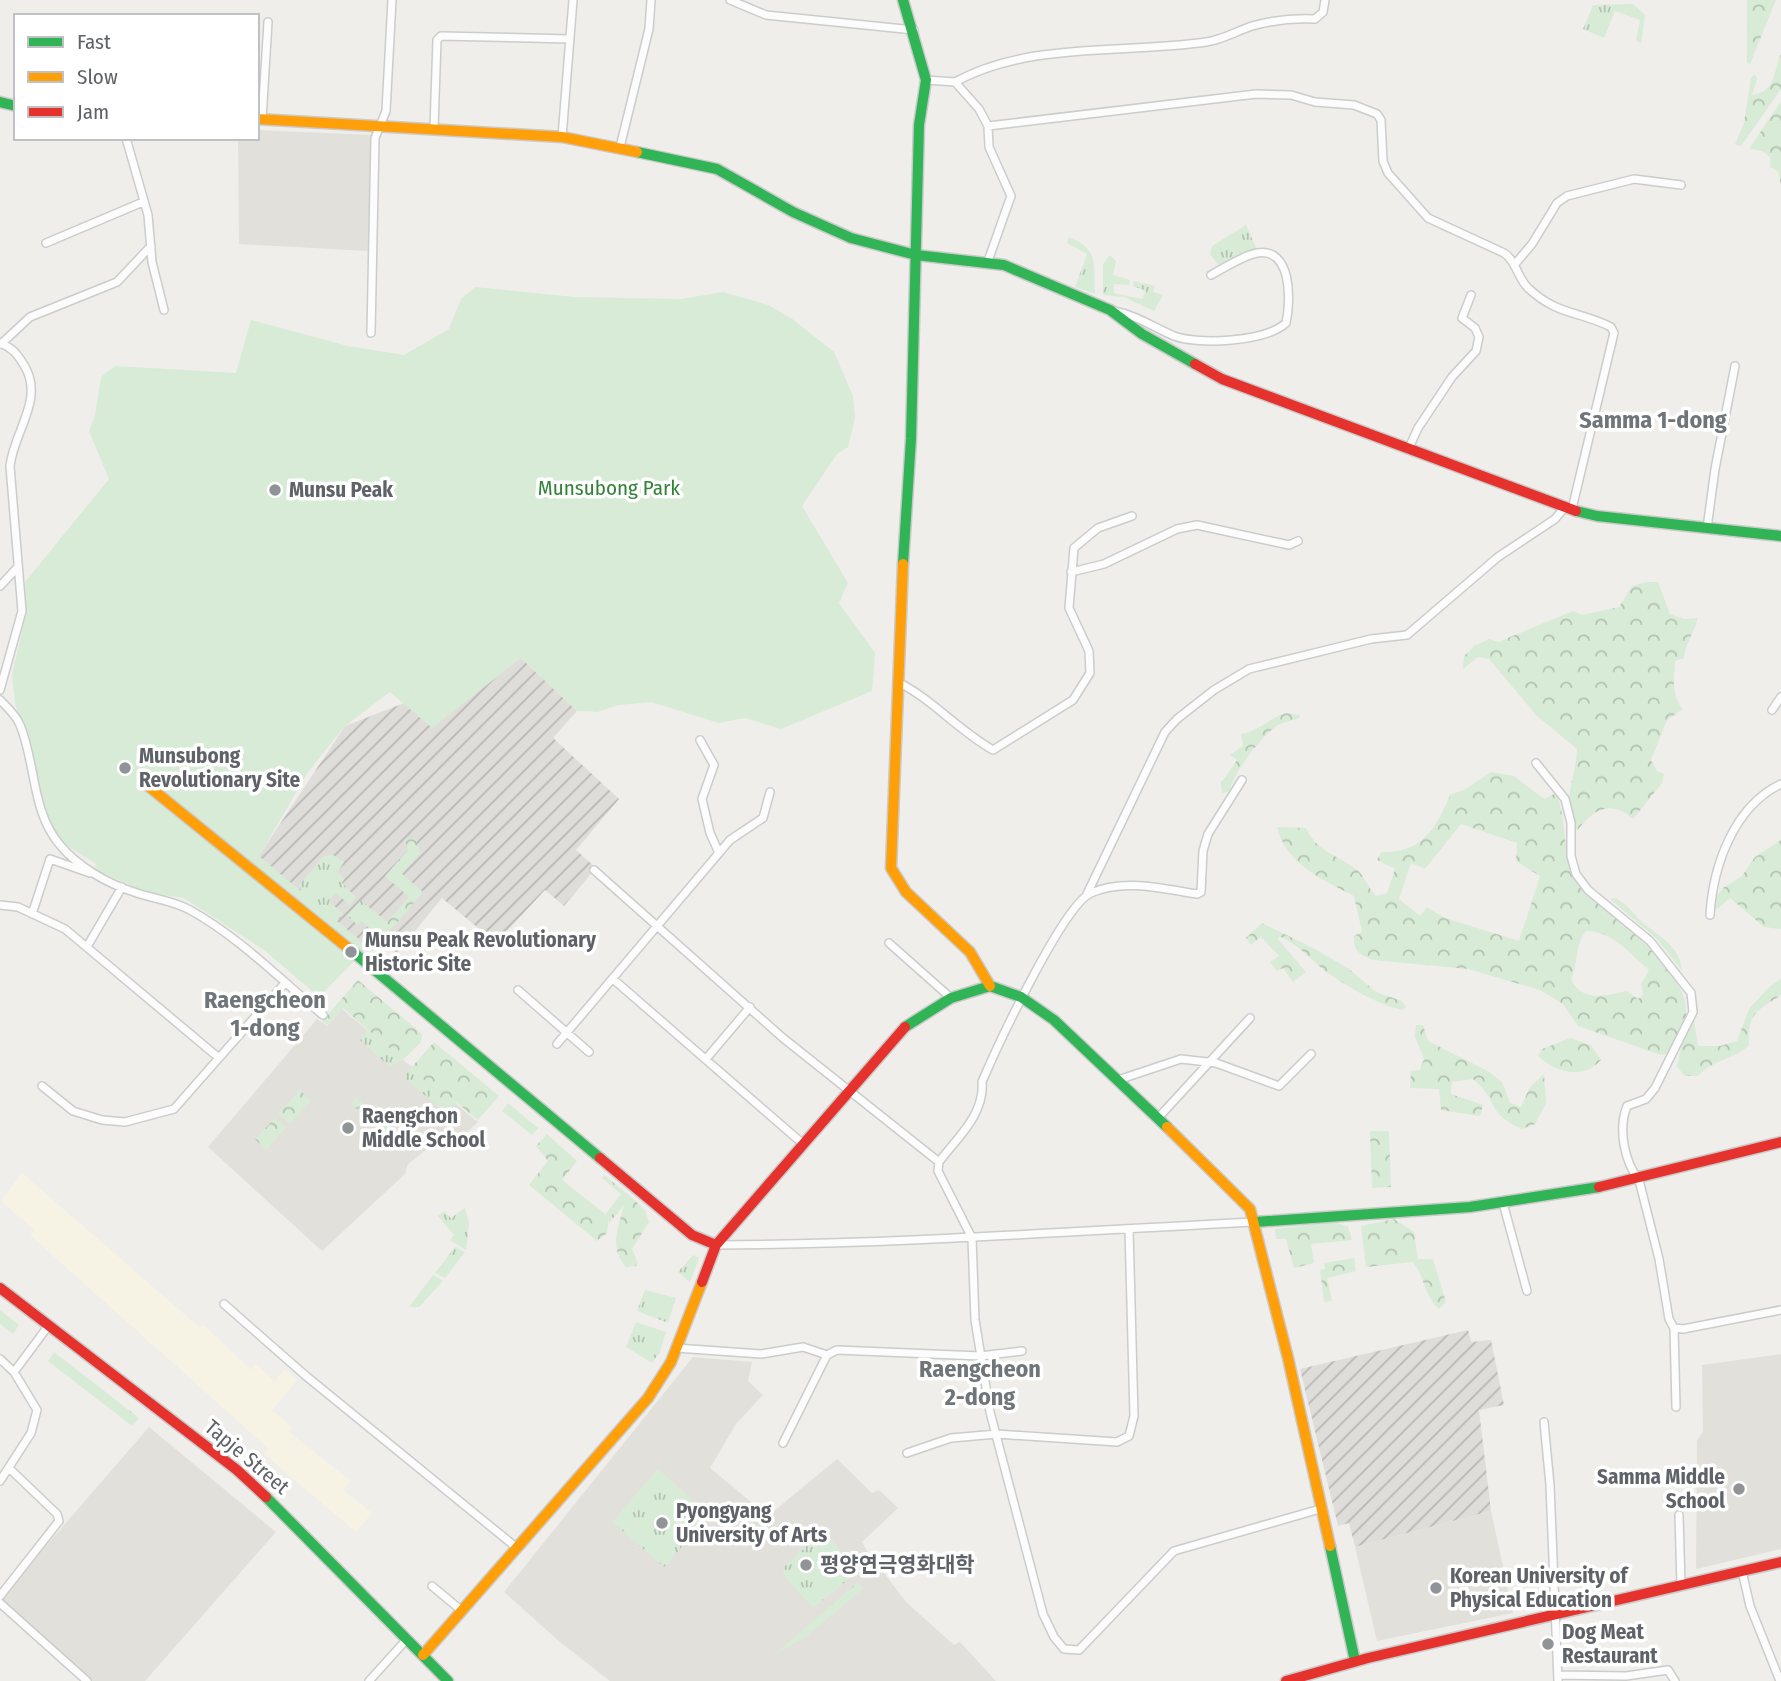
<svg xmlns="http://www.w3.org/2000/svg" width="1781" height="1681" viewBox="0 0 1781 1681" font-family="'Fira Sans Condensed','Noto Sans KR',sans-serif">
  <style>
    .commercial { fill: #f7f3e4 }
    .industrial { fill: url(#industrial-furrows) }
    .education { fill: #e2e0da }
    .grass { fill: url(#grass-tufts) }
    .forest { fill: url(#forest-crowns); fill-rule: evenodd }
    .park { fill: #d8ebd6 }
    .lines { fill: none; stroke-linecap: round; stroke-linejoin: round }
    .street-casing { stroke: #cbcccc; stroke-width: 10 }
    .fast-casing { stroke: #cacacb; stroke-width: 13 }
    .slow-casing { stroke: #cacacb; stroke-width: 13 }
    .jam-casing { stroke: #cacacb; stroke-width: 13 }
    .street { stroke: #fdfcfc; stroke-width: 7 }
    .fast { stroke: #30b455; stroke-width: 10 }
    .slow { stroke: #ff9f0a; stroke-width: 10 }
    .jam { stroke: #e5322d; stroke-width: 10 }
    .poi-dot { fill: #919496; stroke: #fff; stroke-width: 2.5 }
    .labels { text-anchor: middle; dominant-baseline: central; stroke-width: 7; stroke-linejoin: round; paint-order: stroke }
    .park-label { font-size: 21px; fill: #348238; stroke: #fff }
    .poi-label { font-size: 21px; font-weight: bold; fill: #5f6368; stroke: #fff; text-anchor: start }
    .street-label { font-size: 21px; fill: #5f6368; stroke: #fff }
    .quarter-label { font-size: 24px; font-weight: bold; fill: #70757a; stroke: #fff }
  </style>
  <defs>
    <pattern id="industrial-furrows" width="10" height="10" patternUnits="userSpaceOnUse" patternTransform="scale(1.75)"><rect width="10" height="10" fill="#dfddda"/><path d="M-1 1l2-2M0 10L10 0M9 11l2-2" fill="none" stroke="#b8b7b5"/></pattern>
    <pattern id="grass-tufts" width="24" height="20" patternUnits="userSpaceOnUse" patternTransform="scale(1.75)"><rect width="24" height="20" fill="#d8ebd6"/><path d="M3 7l-1-3M5 7V3M7 7l1-3M15 17l-1-3M17 17v-4M19 17l1-3" fill="none" stroke="#b2c2b1"/></pattern>
    <pattern id="forest-crowns" width="20" height="18" patternUnits="userSpaceOnUse" patternTransform="scale(1.75)"><rect width="20" height="18" fill="#d8ebd6"/><path d="M2 6a3 3 0 1 1 6 0M12 15a3 3 0 1 1 6 0" fill="none" stroke="#b2c2b1"/></pattern>
  </defs>
  <rect width="100%" height="100%" fill="#efeeea"/>
  <path class="commercial" d="M22,1173L199,1327L204,1325L251,1370L256,1364L274,1381L285,1370L297,1380L272,1410L292,1427L289,1432L351,1481L343,1490L372,1513L356,1532L264,1454L268,1448L30,1235L35,1230L1,1201Z"/>
  <path class="industrial" d="M521,658L577,711L553,738L619,799L576,850L596,868L564,906L545,890L496,943L442,898L397,953L378,937L368,947L258,857L345,726Z
    M1468,1330L1471,1342L1491,1340L1504,1405L1479,1410L1491,1511L1355,1547L1349,1523L1338,1526L1300,1369Z"/>
  <path class="education" d="M257,130L371,135L368,251L239,244L238,138H257Z
    M342,1009L478,1122L464,1135L448,1133L408,1164L405,1174L322,1251L208,1147L317,1019L327,1026Z
    M1781,1354V1549L1696,1569L1697,1440L1703,1432L1702,1365Z
    M693,1357L752,1362L748,1381L763,1395L736,1424L710,1468L768,1516L837,1459L872,1493L879,1490L898,1508L862,1542L866,1549L906,1602L954,1645L960,1642L996,1681H610L560,1642L504,1592Z
    M149,1427L276,1532L145,1681H90L0,1599Z
    M1491,1511L1513,1613L1377,1641L1355,1547Z"/>
  <path class="grass" d="M1633,4L1645,15L1641,43L1636,41L1640,20L1615,11L1604,38L1583,29L1593,5Z
    M1246,225L1257,250L1220,267L1210,254L1212,246Z
    M1069,237C1100,250 1093,264 1095,294L1075,287L1087,254L1067,243Z
    M1110,255L1116,261L1113,275L1130,280L1129,285L1114,284V293L1142,299L1146,291L1133,286L1134,281L1155,286L1153,292L1163,295L1154,311L1124,297L1103,295V264Z
    M333,855L344,862L338,872L344,879L342,883L356,897L350,905L336,893L329,901L343,914L336,922L301,893L300,884L324,856Z
    M361,900L370,908L365,914L387,934L375,949L363,939L370,929L361,921L358,925L347,916Z
    M368,1030L403,1060L390,1067L360,1040Z
    M411,1068L435,1090L428,1098L406,1079L405,1074Z
    M508,1103L538,1128L532,1135L502,1111Z
    M604,1175L631,1197L609,1223V1217L604,1216L621,1194L602,1178Z
    M465,1208L469,1223L466,1250L450,1240L454,1235L438,1216L444,1211L451,1218Z
    M455,1247L465,1252L445,1278L435,1273Z
    M693,1255L699,1258L690,1282L678,1272Z
    M433,1275L443,1281L419,1307H409Z
    M645,1290L676,1298L668,1323L637,1311Z
    M0,1310L19,1325L13,1334L0,1324Z
    M636,1322L666,1332L660,1352L652,1363L626,1347Z
    M54,1352L139,1418L132,1426L48,1361Z
    M658,1469L710,1515L664,1567L612,1522Z
    M824,1530L858,1572L813,1608L784,1576L783,1568Z
    M858,1582L864,1588L806,1637L774,1655Z"/>
  <path class="forest" d="M1747,0H1776L1750,64L1747,63Z
    M1781,54V89L1741,146L1735,144L1744,123L1751,78L1755,74L1757,79L1752,95C1776,92 1773,72 1781,54Z
    M1781,101V185L1778,171L1770,167V157L1762,151L1749,149Z
    M1647,582H1658L1670,614L1684,619L1698,618C1694,633 1685,644 1684,658L1675,661C1674,677 1671,696 1683,709L1667,720L1651,760L1657,771L1664,774L1662,783L1633,819C1611,799 1593,809 1577,831C1560,803 1576,777 1577,749L1536,715L1489,659L1478,657L1463,669L1464,656L1474,646L1489,639L1498,642L1573,611L1582,615L1619,607L1632,586Z
    M1286,713L1300,715L1299,718C1293,720 1284,722 1278,725C1262,735 1233,773 1230,791L1222,793L1221,783L1237,760L1230,755L1243,746L1241,734C1260,731 1268,718 1286,713Z
    M1491,772L1514,776L1544,799L1556,793C1567,820 1563,847 1571,874C1601,908 1691,968 1686,1015C1684,1029 1674,1042 1666,1054L1661,1055L1578,1026L1563,1004L1540,990L1468,969L1373,960C1360,955 1353,951 1354,936L1362,932L1354,896C1323,880 1286,864 1277,827L1306,828C1315,850 1339,856 1357,870C1364,875 1368,888 1376,896L1387,893L1395,869L1377,860L1381,852C1421,854 1436,829 1450,795L1466,789ZM1461,824L1517,843L1516,861L1540,876L1519,941L1445,918L1427,907L1420,916L1399,899L1411,863L1425,869ZM1586,931C1613,931 1630,954 1649,970L1641,984L1643,995L1638,999L1627,991C1605,996 1583,1002 1571,980C1578,964 1575,944 1586,931Z
    M415,838L420,853L402,874L423,892L387,934L364,914L370,908L387,922L409,897L385,876L408,850L405,840Z
    M1781,840V929L1764,927L1730,898L1717,909L1714,900L1723,888L1742,876L1755,857Z
    M1616,898C1627,905 1632,912 1641,921C1659,937 1680,945 1682,971L1658,940L1610,899Z
    M1262,923L1315,949L1349,969L1376,992L1402,1001L1406,1007L1402,1010C1376,1004 1350,988 1328,973C1310,960 1300,945 1279,936L1278,939L1306,972L1293,982L1283,968L1277,971L1270,962L1279,956L1261,937L1251,945L1246,938Z
    M1781,979V995C1757,1011 1747,1013 1749,1045C1734,1060 1713,1059 1698,1076H1685L1677,1067L1681,1047L1694,1020L1698,1046H1720L1737,1041L1749,1009L1770,986Z
    M358,980L422,1034L421,1042L403,1060L343,1008L327,1025L322,1021Z
    M1416,1025H1423L1428,1041L1488,1071L1502,1082L1510,1103L1521,1107L1530,1087L1544,1074L1546,1103L1535,1124L1522,1129C1485,1113 1500,1101 1473,1079L1452,1082L1451,1094L1483,1105L1480,1116L1441,1110L1439,1089L1410,1088L1411,1071L1420,1070L1424,1059L1415,1037Z
    M1570,1038L1591,1045L1601,1060C1583,1081 1555,1072 1538,1056L1542,1049Z
    M434,1042L499,1096L478,1120L457,1103L444,1111L428,1098L435,1089L411,1068Z
    M300,1090L311,1101L290,1124L278,1114Z
    M356,1097L381,1119L376,1126L351,1104Z
    M275,1118L286,1128L266,1150L255,1139Z
    M384,1121L408,1143L403,1149L378,1128Z
    M1370,1131H1389L1391,1187L1372,1188Z
    M547,1134L577,1161L562,1180L609,1217L607,1233L597,1241L529,1185L548,1161L536,1146Z
    M631,1197L645,1210L649,1222L632,1249L638,1263L636,1266L626,1267C608,1247 619,1225 625,1201Z
    M1394,1219L1414,1232L1418,1259H1433L1446,1302L1439,1309C1424,1296 1425,1277 1413,1262L1366,1267L1361,1226Z
    M1335,1222L1348,1227L1352,1240L1311,1244L1314,1263L1294,1268L1286,1239H1276L1275,1229Z
    M1354,1258L1356,1271L1327,1278L1332,1301L1324,1302L1320,1270L1325,1269L1324,1263Z"/>
  <path class="park" d="M475,287L574,297L681,299L723,292L768,305L791,318L834,352L853,396L855,418L848,447L837,454L802,506L848,583L839,603L875,653L872,691L781,729L745,718L719,723L651,702L619,705L598,712L577,711L521,658L432,728L390,692L345,726L308,772L259,856L368,947L319,997L264,950L184,898L149,893L95,870L96,864L63,843L50,825L15,703L12,675L26,613L25,582L109,479L89,431L95,416L101,377L115,366L236,373L251,320L348,346L404,355L449,329L461,299Z"/>
  <g class="lines">
    <defs>
      <path id="street" d="M730,0L766,15L914,30
        M926,80L955,82L979,109L988,126L989,147L1011,196L988,261
        M955,82C1030,41 1124,54 1206,42C1222,40 1237,31 1252,26C1273,20 1293,18 1315,19L1323,12L1325,0
        M262,119L268,22
        M988,126L1256,94L1291,95L1315,102L1354,105L1377,114L1381,120L1383,161L1388,173L1428,218L1504,253C1517,262 1517,277 1528,288C1558,316 1580,311 1611,327L1614,333L1572,509
        M434,128L437,40L441,36L570,39
        M562,137L573,0
        M126,138L148,215L152,262L164,310
        M620,147L649,29L651,0
        M46,243L143,202
        M1515,264L1532,244L1557,203L1567,196L1634,179L1681,185
        M1114,311C1136,315 1153,327 1174,336C1199,345 1265,342 1286,323C1291,300 1292,247 1257,253C1242,256 1224,268 1211,275
        M371,333L375,138L386,111L392,0
        M0,343C13,348 17,354 24,365C45,399 14,431 10,466L22,611L0,690
        M1,344L30,317L117,282L151,246
        M1408,450L1418,428L1452,377L1476,351L1479,337L1475,328L1462,318L1471,295
        M1707,528L1715,469L1735,366
        M1071,572L1104,564L1177,529L1197,525L1289,545L1298,541
        M0,586L17,568
        M898,682C933,700 958,730 993,750L1073,700L1090,673L1089,651L1069,608L1074,548L1098,528L1132,516
        M0,700C7,707 16,715 20,725C36,763 31,811 60,845C77,866 108,884 134,892C153,899 172,900 190,910C239,937 281,980 323,1015
        M1772,710L1781,697
        M700,740L714,765L702,799L710,833L719,853
        M1536,763L1565,799L1571,823V856L1576,874L1588,890L1650,941L1691,993L1693,1012L1655,1088L1646,1099L1627,1106C1618,1129 1624,1161 1639,1180L1659,1259L1669,1319L1674,1328L1683,1329L1781,1310
        M1242,780L1208,834L1203,851L1201,892L1197,894C1164,889 1124,878 1091,893C1063,905 996,1049 982,1082C985,1114 957,1138 939,1162L938,1171L972,1238L975,1320L990,1412L1043,1614L1054,1637L1064,1649L1079,1650L1174,1551L1320,1509
        M594,870L783,1038L939,1162
        M1087,894L1165,732L1177,719L1214,690L1249,669L1371,639L1407,635L1498,557L1555,519L1564,508
        M0,905L18,907L65,929L219,1058
        M32,914L50,859L90,873
        M1710,915C1713,866 1734,806 1781,784
        M889,943L951,998
        M88,945L122,887
        M613,979L802,1143
        M518,990L589,1052
        M557,1044L719,853L730,840L763,818L770,792
        M706,1059L750,1007
        M1118,1080L1181,1059L1216,1063L1279,1086L1311,1054
        M42,1086L73,1111L102,1120L125,1122L174,1109L285,983
        M1158,1118L1250,1018
        M1503,1203L1527,1291
        M717,1245C896,1244 1075,1231 1255,1222
        M224,1304L306,1376L517,1548
        M1674,1328L1676,1407
        M676,1348L761,1354L803,1347L827,1355
        M0,1359L14,1372
        M1544,1422L1550,1485L1558,1681
        M783,1443L827,1355L837,1350L980,1356L1022,1351
        M907,1453L951,1438L997,1434L1117,1442L1129,1436L1134,1416L1129,1229
        M0,1481L31,1433L37,1410L14,1372L49,1325
        M1679,1515L1681,1585
        M1742,1571L1750,1606L1780,1681
        M432,1586L462,1611
        M0,1596L59,1521L57,1514L10,1469
        M0,1603L87,1681
        M1558,1675L1626,1676L1668,1670L1675,1681
        M369,1681L407,1639"/>
      <path id="fast" d="M903,0L926,80L919,125L911,439L903,564
        M0,102L16,106
        M637,152L717,169L793,212L851,238L916,255L1004,265L1110,310L1142,334L1195,364
        M1576,511L1597,516L1781,536
        M353,952L600,1158
        M905,1027L951,998L990,986L1021,997L1054,1020L1167,1127
        M1255,1222L1470,1207L1599,1187
        M266,1497L448,1681
        M1330,1546L1355,1661"/>
      <path id="slow" d="M257,119L562,137L637,152
        M903,564L891,868L906,892L970,952L990,986
        M147,785L353,952
        M1167,1127L1250,1209L1288,1358L1330,1546
        M423,1655L648,1398L671,1362L702,1282"/>
      <path id="jam" d="M1195,364L1222,379L1576,511
        M600,1158L692,1235L716,1245
        M1599,1187L1781,1142
        M702,1282L716,1245L905,1027
        M0,1288L237,1470L266,1497
        M1286,1681L1368,1658L1781,1562"/>
    </defs>
    <use href="#street" class="street-casing"/>
    <use href="#fast" class="fast-casing"/>
    <use href="#slow" class="slow-casing"/>
    <use href="#jam" class="jam-casing"/>
    <use href="#street" class="street"/>
    <use href="#fast" class="fast"/>
    <use href="#slow" class="slow"/>
    <use href="#jam" class="jam"/>
  </g>
  <g class="poi-dot">
    <circle cx="275" cy="490" r="7"/>
    <circle cx="125" cy="768" r="7"/>
    <circle cx="351" cy="952" r="7"/>
    <circle cx="348" cy="1128" r="7"/>
    <circle cx="1739" cy="1489" r="7"/>
    <circle cx="662" cy="1523" r="7"/>
    <circle cx="806" cy="1565" r="7"/>
    <circle cx="1436" cy="1588" r="7"/>
    <circle cx="1548" cy="1644" r="7"/>
  </g>
  <g class="labels">
    <g class="park-label">
      <text x="609" y="488">Munsubong Park</text>
    </g>
    <g class="poi-label">
      <text x="289" y="490">Munsu Peak</text>
      <text x="139" y="756">Munsubong<tspan x="139" dy="24">Revolutionary Site</tspan></text>
      <text x="365" y="940">Munsu Peak Revolutionary<tspan x="365" dy="24">Historic Site</tspan></text>
      <text x="362" y="1116">Raengchon<tspan x="362" dy="24">Middle School</tspan></text>
      <text x="1725" y="1477" text-anchor="end">Samma Middle<tspan x="1725" dy="24">School</tspan></text>
      <text x="676" y="1511">Pyongyang<tspan x="676" dy="24">University of Arts</tspan></text>
      <text x="820" y="1565">평양연극영화대학</text>
      <text x="1450" y="1576">Korean University of<tspan x="1450" dy="24">Physical Education</tspan></text>
      <text x="1562" y="1632">Dog Meat<tspan x="1562" dy="24">Restaurant</tspan></text>
    </g>
    <g class="street-label">
      <text transform="translate(247 1457) rotate(40)">Tapje Street</text>
    </g>
    <g class="quarter-label">
      <text x="1653" y="420">Samma 1-dong</text>
      <text x="265" y="1000">Raengcheon<tspan x="265" dy="28">1-dong</tspan></text>
      <text x="980" y="1369">Raengcheon<tspan x="980" dy="28">2-dong</tspan></text>
    </g>
  </g>
  <rect x="14" y="14" width="245" height="126" fill="#ffffff" stroke="#bfc1c3" stroke-width="2"/>
  <rect x="28" y="37" width="35" height="10" fill="#30b455" stroke="#bfc1c3" stroke-width="2"/>
  <text x="77" y="49" font-size="21" fill="#5f6368">Fast</text>
  <rect x="28" y="72" width="35" height="10" fill="#ff9f0a" stroke="#bfc1c3" stroke-width="2"/>
  <text x="77" y="84" font-size="21" fill="#5f6368">Slow</text>
  <rect x="28" y="107" width="35" height="10" fill="#e5322d" stroke="#bfc1c3" stroke-width="2"/>
  <text x="77" y="119" font-size="21" fill="#5f6368">Jam</text>
</svg>
